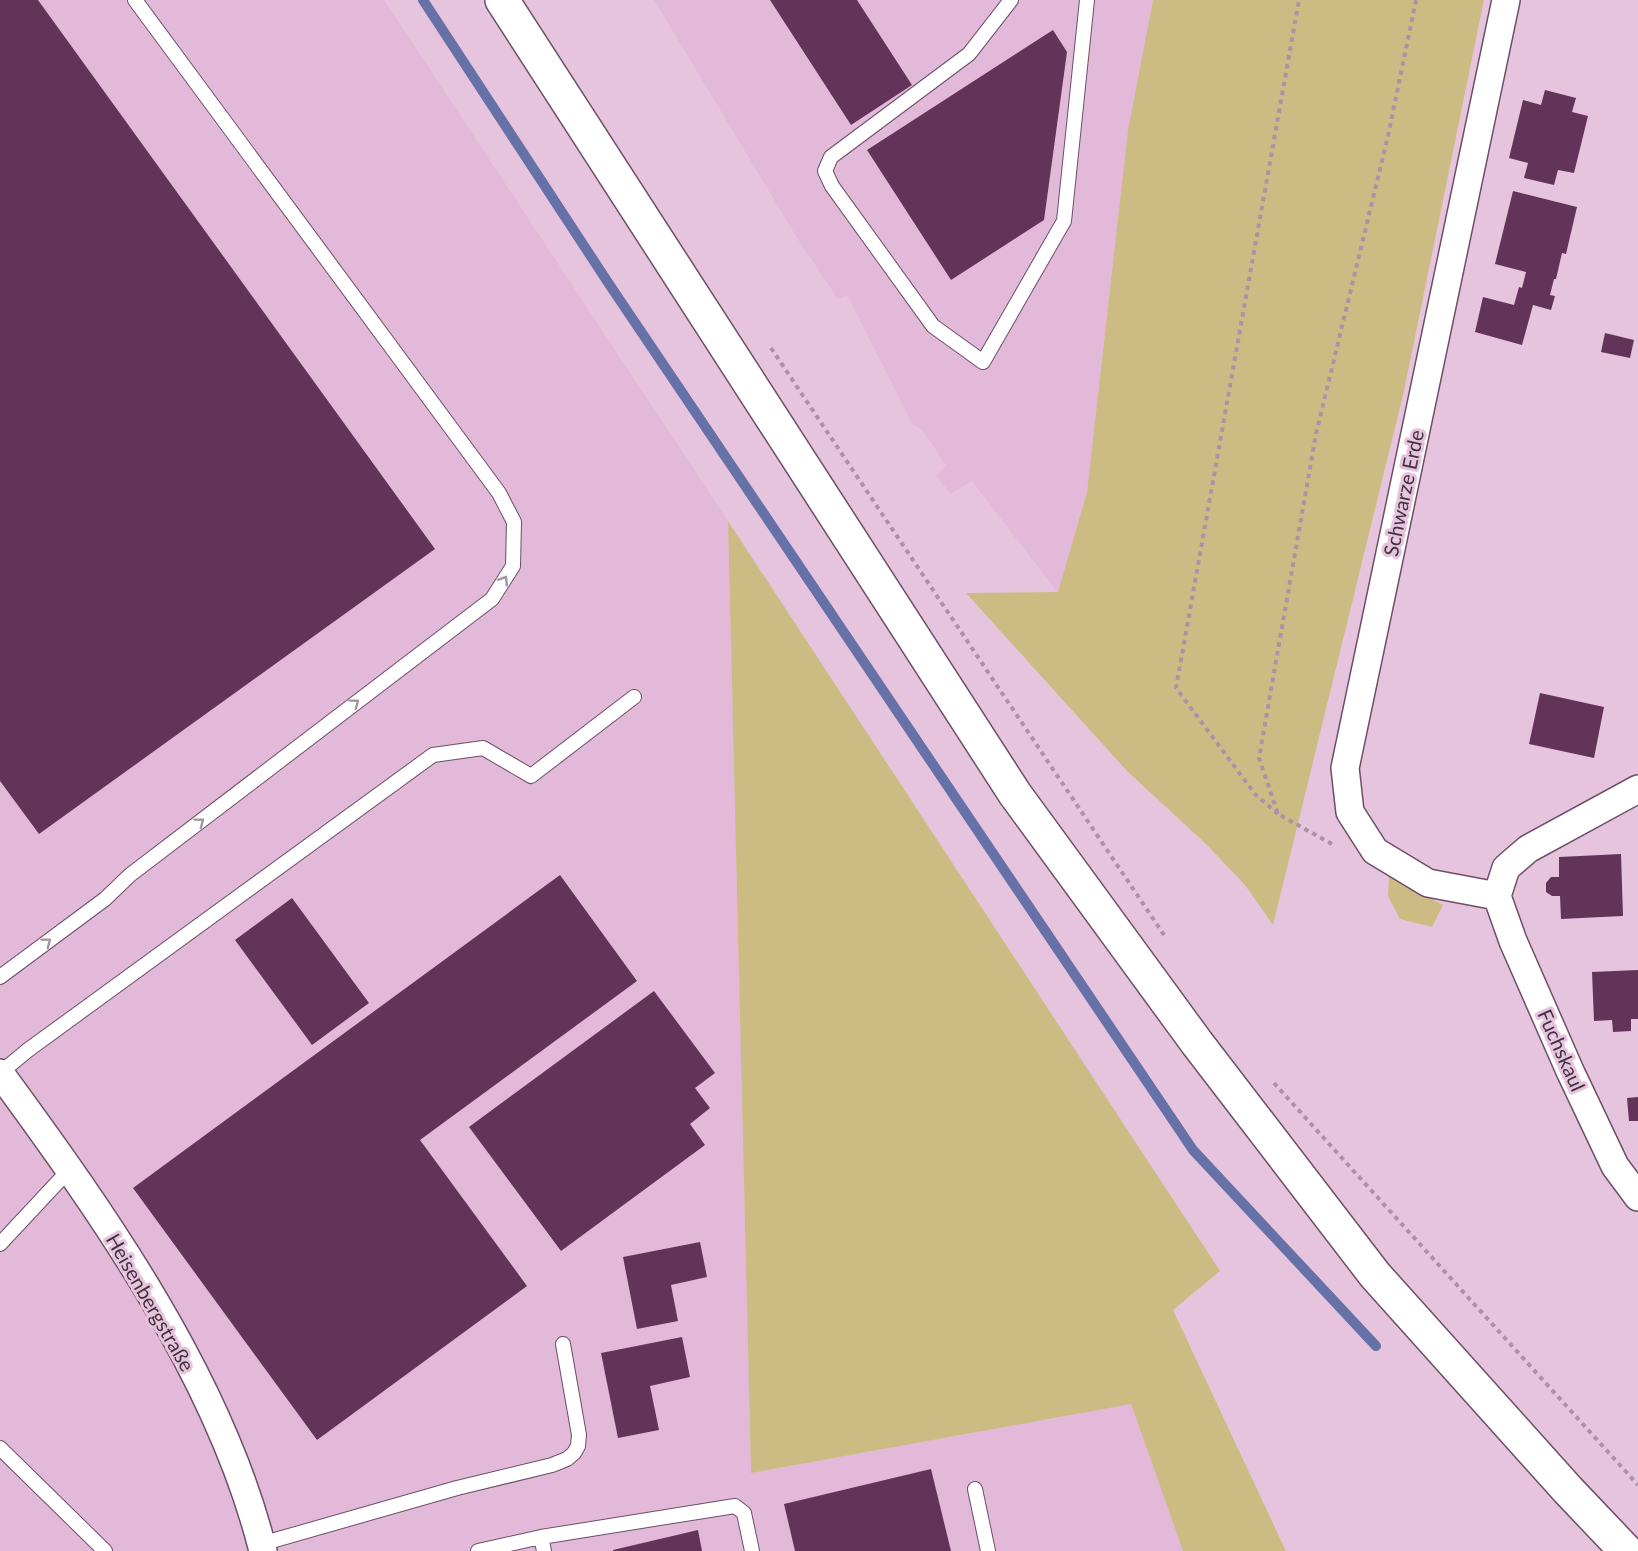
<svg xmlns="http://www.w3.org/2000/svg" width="1638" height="1551" viewBox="0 0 1638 1551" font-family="Lato,sans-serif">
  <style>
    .built { fill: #e2b9d9 }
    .green { fill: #ccbc84 }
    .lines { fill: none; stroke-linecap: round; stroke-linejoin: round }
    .stream { stroke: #6671a7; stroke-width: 10 }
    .building { fill: #63345a }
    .service-casing { stroke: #6d4f66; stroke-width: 16 }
    .minor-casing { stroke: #6d4f66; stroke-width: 30 }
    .secondary-casing { stroke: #6d4f66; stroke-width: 36 }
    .path { stroke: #ad91a6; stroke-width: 4; stroke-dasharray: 4.5 4.5; stroke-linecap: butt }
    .service { stroke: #fff; stroke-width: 14 }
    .minor { stroke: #fff; stroke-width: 27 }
    .secondary { stroke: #fff; stroke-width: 33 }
    .oneway { stroke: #a0989e }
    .labels { text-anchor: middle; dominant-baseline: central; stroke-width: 6; stroke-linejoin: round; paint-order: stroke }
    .street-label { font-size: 20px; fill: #40323d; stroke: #e7c4de }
  </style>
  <rect width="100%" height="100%" fill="#e7c4de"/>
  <path class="built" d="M0,0H384L728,521L751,1473L1131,1404L1183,1551H0Z
    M654,0H1153L1128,130L1087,492L1058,593L972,481L951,494L936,476L946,465L923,431L912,423L847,295L838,299L799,241Z"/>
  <path class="green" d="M1153,0H1484L1404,391L1273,925L1245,885L1205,843L1127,771L966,593L1058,592L1087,492L1128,130Z
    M728,521L1220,1271L1173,1310L1286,1551H1183L1131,1404L751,1473Z
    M1389,876L1443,905L1432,927L1400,919L1388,896Z"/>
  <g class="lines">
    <path class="stream" d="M423,0L609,284L1193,1150L1376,1346"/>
  </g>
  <path class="building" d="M0,0H38L435,549L39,834L0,781Z
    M770,0H857L912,85L851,125Z
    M1053,30L1067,52L1044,220L951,280L867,150Z
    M1545,90L1576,98L1572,112L1588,116L1574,173L1558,170L1554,185L1524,178L1528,163L1509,158L1523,100L1541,105Z
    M1513,191L1577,207L1566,254L1562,253L1556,279H1554L1550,295L1555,296L1551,310L1533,305L1522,345L1475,332L1483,297L1514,305L1519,287L1522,288L1526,272L1495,264Z
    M1605,333L1634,340L1630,358L1601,352Z
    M1540,693L1604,707L1594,758L1529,744Z
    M1621,854L1623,916L1561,919L1560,896H1552L1546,892V883L1551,877H1559V857Z
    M560,875L637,981L420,1140L527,1286L317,1440L133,1188Z
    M292,898L369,1003L312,1045L235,940Z
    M1638,970V1019H1631V1031L1613,1032L1612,1020L1594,1021L1592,972Z
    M654,991L715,1073L695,1088L710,1108L690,1124L705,1145L561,1251L469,1127Z
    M1638,1097V1121H1629L1627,1098Z
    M700,1242L707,1277L671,1285L678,1321L637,1329L623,1257Z
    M682,1337L690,1377L650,1386L659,1430L618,1438L601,1353Z
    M931,1469L951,1551H795L784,1504Z
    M698,1530L702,1551H613V1550Z"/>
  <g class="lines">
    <defs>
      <path id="service" d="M1011,0L969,54L831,157L825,171L832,186L933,326L983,362L1064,221L1087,0
        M0,977L105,899L130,875L492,599L513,566L514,522L499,493L135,0
        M0,1073L28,1050L433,755L483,748L531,776L634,697
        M0,1244L70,1169
        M0,1448L105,1551
        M975,1489L988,1551
        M541,1537L735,1506L744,1513L752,1551
        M261,1544L457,1488L552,1465L567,1459L574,1453L578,1446L579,1435L563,1344
        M478,1551L541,1537L544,1551"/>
      <path id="minor" d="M1497,896L1428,883L1375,851L1350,812L1345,768L1506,0
        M1497,896L1513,941L1570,1071L1615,1166L1638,1197
        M1497,896L1506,868L1528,849L1638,789
        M0,1073C104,1215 220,1378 263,1551"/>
      <path id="secondary" d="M502,0L1015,794L1197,1043L1375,1275L1568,1490L1626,1551"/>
    </defs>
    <use href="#service" class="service-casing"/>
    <use href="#minor" class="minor-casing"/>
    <use href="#secondary" class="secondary-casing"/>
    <path class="path" d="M771,348L1166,938
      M1278,814L1255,794L1176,688L1299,0
      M1332,844L1278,814L1259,758L1316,434L1388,136L1416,0
      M1274,1083L1638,1485"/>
    <use href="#service" class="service"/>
    <use href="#minor" class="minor"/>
    <use href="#secondary" class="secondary"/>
  </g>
  <defs><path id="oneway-chevron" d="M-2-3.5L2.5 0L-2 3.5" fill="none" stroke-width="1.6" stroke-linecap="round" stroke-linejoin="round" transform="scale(1.5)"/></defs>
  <g class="oneway">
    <use href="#oneway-chevron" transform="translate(504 580) rotate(-58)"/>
    <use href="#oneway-chevron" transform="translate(355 703) rotate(-37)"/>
    <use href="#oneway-chevron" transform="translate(200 822) rotate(-37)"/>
    <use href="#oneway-chevron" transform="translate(47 942) rotate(-37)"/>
  </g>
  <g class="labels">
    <g class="street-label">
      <text transform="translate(1403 493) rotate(-78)">Schwarze Erde</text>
      <text transform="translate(1562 1050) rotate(66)">Fuchskaul</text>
      <text transform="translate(151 1302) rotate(60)">Heisenbergstraße</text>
    </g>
  </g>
</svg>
